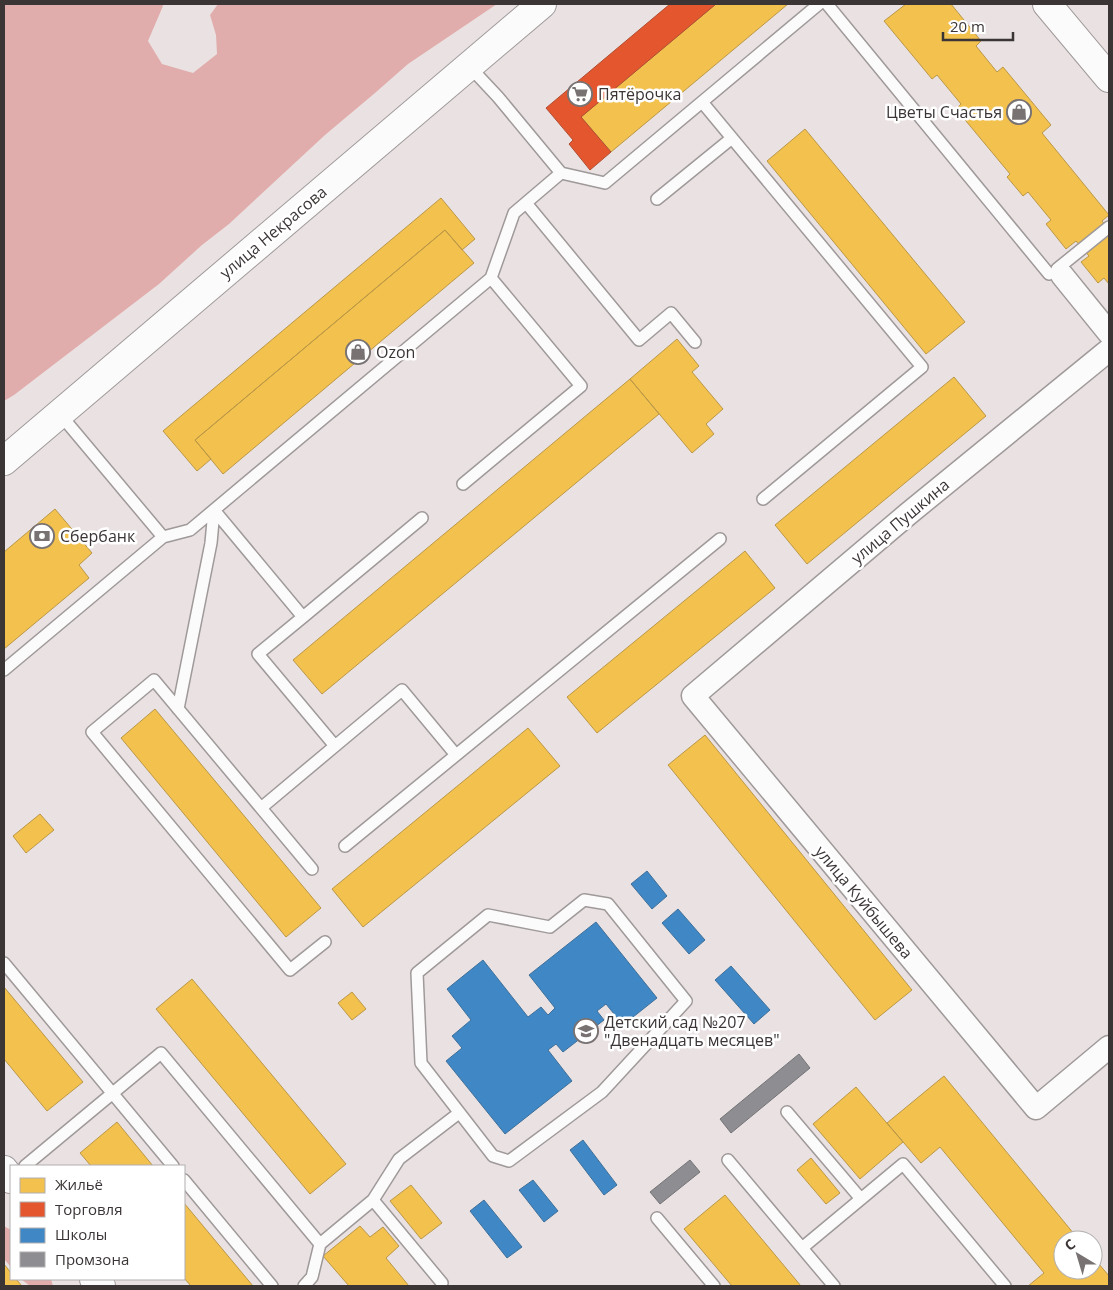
<svg xmlns="http://www.w3.org/2000/svg" width="1113" height="1290" viewBox="0 0 1113 1290" font-family="'Open Sans',sans-serif">
  <style>
    .forest { fill: #e1adac }
    .homes { fill: #f2c14e; stroke: #bb9746 }
    .shops { fill: #e4572e; stroke: #b14d30 }
    .schools { fill: #3f88c5; stroke: #3e6f9a }
    .industry { fill: #8d8d92; stroke: #747376 }
    .lines { fill: none; stroke-linecap: round; stroke-linejoin: round }
    .service-casing { stroke: #9f9999; stroke-width: 14 }
    .minor-casing { stroke: #9f9999; stroke-width: 25 }
    .tertiary-casing { stroke: #9f9999; stroke-width: 30 }
    .secondary-casing { stroke: #9f9999; stroke-width: 30 }
    .service { stroke: #fcfbfb; stroke-width: 11 }
    .minor { stroke: #fcfbfb; stroke-width: 22 }
    .tertiary { stroke: #fcfbfb; stroke-width: 28 }
    .secondary { stroke: #fcfbfb; stroke-width: 28 }
    .labels { text-anchor: middle; dominant-baseline: central; stroke-width: 5; stroke-linejoin: round; paint-order: stroke }
    .poi-label { font-size: 16px; fill: #3b3535; stroke: #fff; text-anchor: start }
    .street-label { font-size: 16px; fill: #3b3535; stroke: #fff }
  </style>
  <rect width="100%" height="100%" fill="#eae2e2"/>
  <path class="forest" d="M4,4H162L163,6L148,41L162,64L193,73L217,54L216,35L210,15L218,4H497L408,64L375,93L325,135L229,224L202,245L159,284L14,395L4,401Z
    M4,1226L11,1230V1267L4,1259Z
    M21,1279H51L53,1286H30Z"/>
  <path class="homes" d="M716,4H788L611,152L581,117Z
    M906,4H951L981,41L976,46L997,72L1003,67L1051,125L1042,133L1109,215L1102,221L1109,230V284L1104,278L1098,283L1081,262L1089,256L1076,241L1066,249L1046,224L1051,220L1028,192L1023,196L1007,177L1010,174L956,109L961,104L937,75L932,79L884,21Z
    M805,129L965,322L926,354L767,161Z
    M441,198L475,239L462,250L445,230L195,440L211,459L197,471L163,431Z
    M445,230L474,263L223,474L195,440Z
    M677,339L699,366L692,372L723,409L706,424L714,434L692,453L630,379Z
    M954,377L986,416L807,564L775,525Z
    M630,379L659,414L322,694L293,660Z
    M55,509L92,553L79,565L89,578L4,649V552Z
    M745,551L775,588L597,733L567,697Z
    M155,709L321,908L286,937L121,738Z
    M528,728L560,766L363,927L332,889Z
    M705,735L912,990L875,1020L668,765Z
    M40,814L54,830L26,853L13,836Z
    M192,979L346,1164L310,1194L156,1009Z
    M4,987L83,1082L47,1111L4,1059Z
    M352,992L366,1009L352,1020L338,1003Z
    M944,1076L1079,1240H1063V1270H1093V1257L1109,1276V1284L1107,1286H1028L1044,1273L940,1147L921,1163L887,1123Z
    M856,1087L903,1142L860,1179L813,1124Z
    M117,1122L153,1166H91L80,1153Z
    M811,1158L840,1193L826,1204L797,1170Z
    M411,1185L442,1223L421,1239L390,1201Z
    M725,1195L801,1286H732L684,1229Z
    M184,1203L253,1286H191L184,1278Z
    M360,1226L370,1237L383,1227L399,1246L386,1258L409,1286H349L323,1256Z
    M4,1264L11,1273V1279H16L22,1286H4Z"/>
  <path class="shops" d="M670,4H716L581,117L611,152L590,170L569,144L573,140L546,108Z"/>
  <path class="schools" d="M647,871L667,896L652,909L631,884Z
    M678,909L705,940L689,954L662,923Z
    M596,922L657,998L623,1025L606,1004L597,1011L604,1020L563,1052L556,1044L548,1050L572,1081L505,1134L446,1061L462,1048L452,1036L471,1020L447,989L483,960L528,1017L541,1007L548,1015L555,1008L529,975Z
    M731,966L770,1010L754,1024L715,980Z
    M583,1140L617,1185L604,1195L570,1150Z
    M533,1180L558,1211L544,1222L519,1190Z
    M484,1200L522,1247L507,1258L470,1211Z"/>
  <path class="industry" d="M799,1054L810,1068L731,1133L720,1119Z
    M690,1160L700,1172L660,1204L650,1192Z"/>
  <g class="lines">
    <defs>
      <path id="service" d="M827,4L1049,274
        M469,66L498,97L561,173L605,183L819,4
        M702,102L922,367L763,499
        M657,199L732,138
        M526,203L639,340L671,313L695,342
        M1057,269L1109,227
        M59,413L163,537
        M463,484L581,386L491,278
        M303,617L258,654L335,746L402,690L456,755
        M4,670L163,537L190,530L491,278L514,213L561,173
        M178,709L211,543L214,510L303,617L422,518
        M261,808L335,746
        M345,846L720,539
        M312,869L154,680L92,732L290,970L325,942
        M584,900L608,904L686,1001L602,1092L509,1161L493,1156L421,1063L417,973L488,915L550,927Z
        M4,963L173,1166
        M787,1112L861,1199
        M728,1160L802,1248
        M25,1166L161,1053L320,1244
        M184,1180L272,1286
        M373,1200L442,1283
        M657,1218L714,1286
        M304,1286L312,1277L320,1244L373,1200L399,1159L459,1113
        M834,1286L802,1248L903,1164L1005,1286"/>
      <path id="minor" d="M1062,275L1109,333
        M1109,350L908,514L693,696L1036,1108L1109,1047"/>
      <path id="tertiary" d="M1047,4L1109,78
        M4,461L542,4"/>
      <path id="secondary" d="M4,1170L11,1179
        M94,1279L101,1286"/>
    </defs>
    <use href="#service" class="service-casing"/>
    <use href="#minor" class="minor-casing"/>
    <use href="#tertiary" class="tertiary-casing"/>
    <use href="#secondary" class="secondary-casing"/>
    <use href="#service" class="service"/>
    <use href="#minor" class="minor"/>
    <use href="#tertiary" class="tertiary"/>
    <use href="#secondary" class="secondary"/>
  </g>
  <defs>
    <symbol id="supermarket-ring" viewBox="-11 -11 22 22"><circle r="9.5" fill="#fff" stroke="#787272" stroke-width="1.5"/><path d="M-6-5.5h2.5l.6 2H6L4.5 2H-2.5L-4.4-4H-6ZM-1.5 3.2a1.3 1.3 0 1 0 .1 0ZM3 3.2a1.3 1.3 0 1 0 .1 0Z" fill="#787272"/></symbol>
    <symbol id="shop-ring" viewBox="-11 -11 22 22"><circle r="9.5" fill="#fff" stroke="#787272" stroke-width="1.5"/><path d="M-5-2.5h2.3a2.7 3.5 0 0 1 5.4 0H5L5.5 6h-11ZM-1.5-2.5h3a1.5 2.3 0 0 0-3 0Z" fill="#787272"/></symbol>
    <symbol id="bank-ring" viewBox="-11 -11 22 22"><circle r="9.5" fill="#fff" stroke="#787272" stroke-width="1.5"/><path d="M-6-4H6V4H-6ZM0-2.3a2.3 2.3 0 1 0 0 4.6a2.3 2.3 0 1 0 0-4.6Z" fill="#787272"/></symbol>
    <symbol id="school-ring" viewBox="-11 -11 22 22"><circle r="9.5" fill="#fff" stroke="#787272" stroke-width="1.5"/><path d="M0-5L7-2L0 1L-7-2ZM-4 1L0 2.5L4 1V4Q0 6-4 4Z" fill="#787272"/></symbol>
  </defs>
  <g fill-rule="evenodd">
    <use href="#supermarket-ring" x="566" y="80" width="28" height="28"/>
    <use href="#shop-ring" x="1005" y="98" width="28" height="28"/>
    <use href="#shop-ring" x="344" y="338" width="28" height="28"/>
    <use href="#bank-ring" x="28" y="522" width="28" height="28"/>
    <use href="#school-ring" x="572" y="1017" width="28" height="28"/>
  </g>
  <g class="labels">
    <g class="poi-label">
      <text x="598" y="94">Пятёрочка</text>
      <text x="1002" y="112" text-anchor="end">Цветы Счастья</text>
      <text x="376" y="352">Ozon</text>
      <text x="60" y="536">Сбербанк</text>
      <text x="604" y="1022">Детский сад №207<tspan x="604" dy="18">"Двенадцать месяцев"</tspan></text>
    </g>
    <g class="street-label">
      <text transform="translate(273 232) rotate(-40)">улица Некрасова</text>
      <text transform="translate(900 521) rotate(-40)">улица Пушкина</text>
      <text transform="translate(864 902) rotate(50)">улица Куйбышева</text>
    </g>
  </g>
  <rect width="1113" height="1290" fill="none" stroke="#3b3535" stroke-width="10"/>
  <rect x="10" y="1165" width="175" height="115" fill="#ffffff" stroke="#b1aeae"/>
  <rect x="20" y="1178" width="25" height="15" fill="#f2c14e" stroke="#b1aeae"/>
  <text x="55" y="1190" font-size="15" fill="#3b3535">Жильё</text>
  <rect x="20" y="1202" width="25" height="15" fill="#e4572e" stroke="#b1aeae"/>
  <text x="55" y="1215" font-size="15" fill="#3b3535">Торговля</text>
  <rect x="20" y="1228" width="25" height="15" fill="#3f88c5" stroke="#b1aeae"/>
  <text x="55" y="1240" font-size="15" fill="#3b3535">Школы</text>
  <rect x="20" y="1252" width="25" height="15" fill="#8d8d92" stroke="#b1aeae"/>
  <text x="55" y="1265" font-size="15" fill="#3b3535">Промзона</text>
  <g transform="translate(1078 1255) rotate(322)"><circle r="24" fill="#ffffff" stroke="#b1aeae"/>
  <path d="M0-4L9 19L0 12L-9 19Z" fill="#787272"/>
  <text y="-8" font-size="14" font-weight="bold" text-anchor="middle" fill="#3b3535">С</text>
  </g>
  <path d="M943 32v8h70v-8" fill="none" stroke="#3b3535" stroke-width="2.5"/>
  <text x="950" y="32" font-size="15" fill="#3b3535" stroke="#ffffff" stroke-width="4" paint-order="stroke">20 m</text>
</svg>
